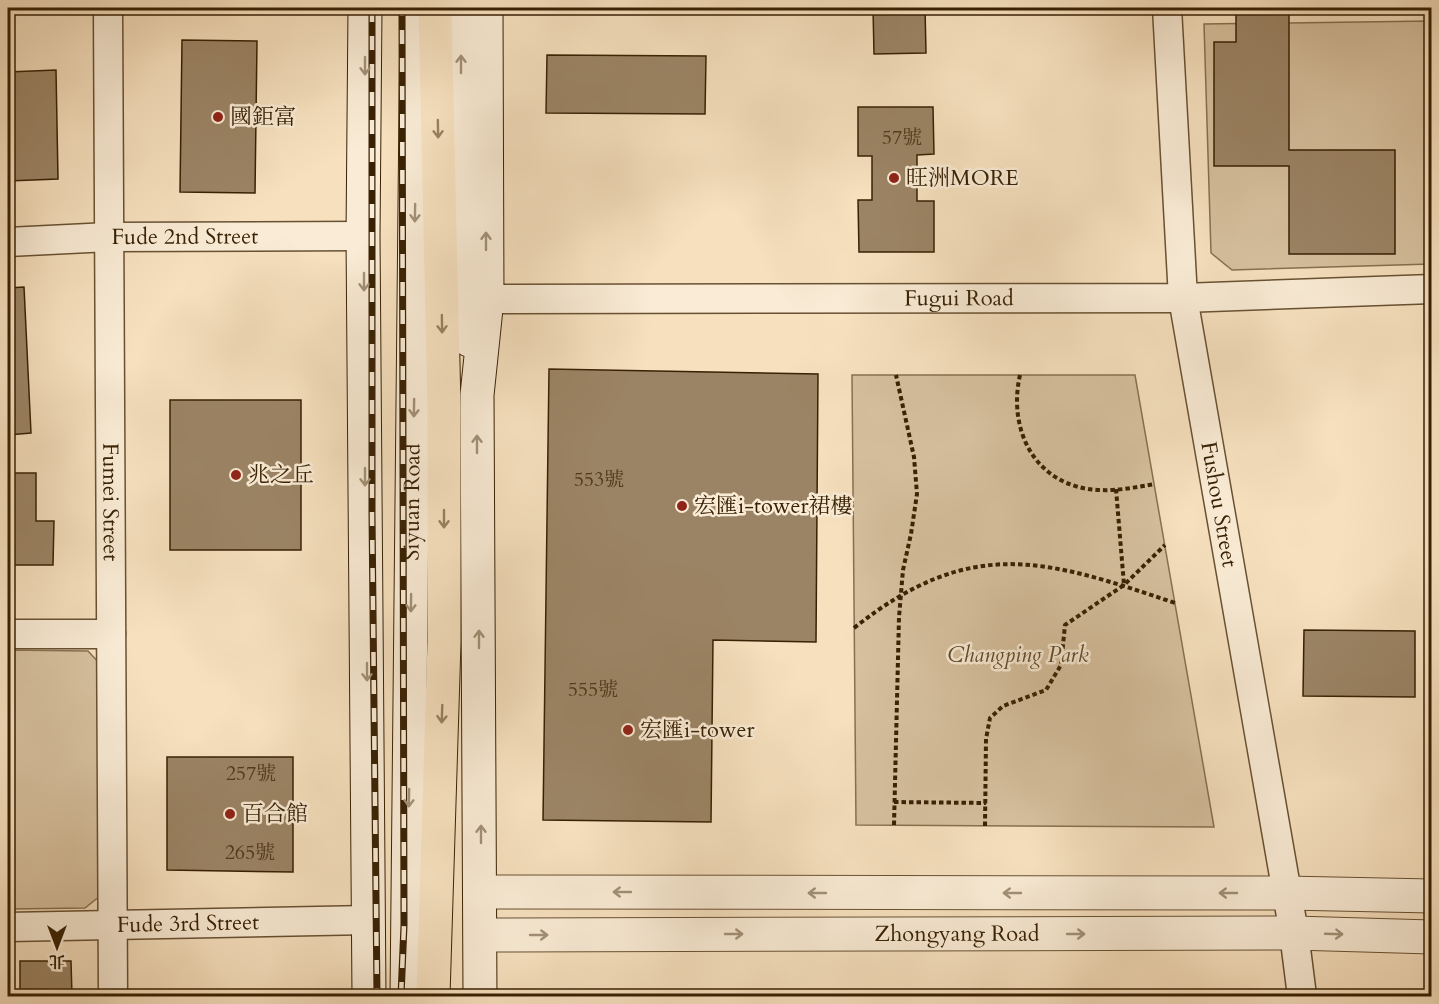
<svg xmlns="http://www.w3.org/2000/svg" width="1439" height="1004" viewBox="0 0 1439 1004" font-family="Cardo,'Noto Serif TC',serif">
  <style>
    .green { fill: #d6c09e; stroke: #877051; stroke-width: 1.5 }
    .building { fill: #9b8465; stroke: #382104; stroke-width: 1.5 }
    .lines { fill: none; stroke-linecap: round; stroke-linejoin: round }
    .minor-casing { stroke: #685132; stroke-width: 31 }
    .tertiary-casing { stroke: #685132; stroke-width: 35 }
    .secondary-casing { stroke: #382104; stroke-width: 35 }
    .trunk-casing { stroke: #382104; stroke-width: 35 }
    .path { stroke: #382104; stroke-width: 4; stroke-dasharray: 4.5 3; stroke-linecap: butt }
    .minor { stroke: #f9ebd5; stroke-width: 28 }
    .tertiary { stroke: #f9ebd5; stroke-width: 33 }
    .secondary { stroke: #f9ebd5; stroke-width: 33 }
    .trunk { stroke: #f6e0be; stroke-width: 33 }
    .rail-casing { stroke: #382104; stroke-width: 7 }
    .rail { stroke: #f9ebd5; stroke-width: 4.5; stroke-dasharray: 14; stroke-linecap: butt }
    .oneway { stroke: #a29077 }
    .oneway2 { stroke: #978061 }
    .poi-dot { fill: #8f2418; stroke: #f9ebd5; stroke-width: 2 }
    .labels { text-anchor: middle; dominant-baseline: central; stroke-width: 5; stroke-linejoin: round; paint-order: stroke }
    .number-label { font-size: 20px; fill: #513a1c }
    .poi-label { font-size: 22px; fill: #382104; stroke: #f9ebd5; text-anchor: start }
    .street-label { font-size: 22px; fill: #382104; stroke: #f9ebd5 }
    .park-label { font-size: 22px; font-style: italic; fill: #60492a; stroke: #f9ebd5 }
  </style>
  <rect width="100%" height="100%" fill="#f6e0be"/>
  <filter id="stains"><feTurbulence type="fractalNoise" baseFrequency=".00333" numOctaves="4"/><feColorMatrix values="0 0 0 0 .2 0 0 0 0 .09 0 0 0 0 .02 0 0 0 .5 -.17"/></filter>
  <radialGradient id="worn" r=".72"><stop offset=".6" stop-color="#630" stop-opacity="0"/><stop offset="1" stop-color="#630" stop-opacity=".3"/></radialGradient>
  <path class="green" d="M1431,21V264L1232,270L1211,253L1204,24Z
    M852,375H1135L1214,827L856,825Z
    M8,650L88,651L102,666L100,896L85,908L8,909Z"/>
  <path class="building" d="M873,8H925L926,53L874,54Z
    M1236,8H1289V150H1395V254H1289V166H1214V42H1236Z
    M182,40L257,41L255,193L180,192Z
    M547,55L706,56L705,114L546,113Z
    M56,70L58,179L8,181V72Z
    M858,107H933L934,154L917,155V201H934V252H859L858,200H872V156H858Z
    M24,287L31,433L8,435V288Z
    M549,369L818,374L816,642L713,640L711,822L543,820Z
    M170,400H301V550H170Z
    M8,473H36V521H54L53,565H8Z
    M1304,630L1415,631V697L1303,696Z
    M167,757H293V872L167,870Z
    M20,961H71L72,996H20Z"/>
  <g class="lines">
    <defs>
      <g id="minor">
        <path id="s1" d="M108,8L113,996"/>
        <path id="s2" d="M1167,8L1183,298L1294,933L1302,996"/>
        <path id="s3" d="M8,242L109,237L363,236"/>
        <path id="s4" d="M487,299L1183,298L1432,289"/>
        <path d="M8,634H111"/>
        <path id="s5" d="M8,927L369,920"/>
      </g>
      <g id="tertiary">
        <path d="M481,892L1286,893L1432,896"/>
        <path id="s6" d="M481,935L1294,933L1432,937"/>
      </g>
      <g id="secondary">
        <path d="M365,8L363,236L369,996"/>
        <path d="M461,8L463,290L469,340"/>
        <path id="s7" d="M407,996L417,8"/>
        <path d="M480,996L477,395L487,299L486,8"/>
      </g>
      <path id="trunk" d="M433,996L444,642V408L435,8"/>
    </defs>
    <use href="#minor" class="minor-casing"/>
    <use href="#tertiary" class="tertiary-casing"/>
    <use href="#secondary" class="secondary-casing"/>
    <use href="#trunk" class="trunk-casing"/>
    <path class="path" d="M1020,375C1007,432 1037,488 1100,490C1118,491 1137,487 1155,484
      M1116,489L1124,585
      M854,628C971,535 1045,559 1175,603
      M894,802L986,803
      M894,825L899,617L903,570L911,534L917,494L914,457L896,375
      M985,826L986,739L990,718L1003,706L1046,690L1061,665L1065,625L1124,585L1165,545"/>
    <use href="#minor" class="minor"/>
    <use href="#tertiary" class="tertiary"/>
    <use href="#secondary" class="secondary"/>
    <use href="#trunk" class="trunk"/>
    <defs>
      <path id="rail" d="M372,8V514L377,996
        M401,996L404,925L402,8"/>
    </defs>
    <use href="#rail" class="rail-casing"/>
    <use href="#rail" class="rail"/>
  </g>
  <defs><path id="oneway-shaft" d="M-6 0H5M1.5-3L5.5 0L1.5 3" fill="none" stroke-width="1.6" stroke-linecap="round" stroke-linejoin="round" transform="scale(1.5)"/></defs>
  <g class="oneway">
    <use href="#oneway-shaft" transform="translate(461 64) rotate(-90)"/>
    <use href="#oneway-shaft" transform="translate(365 66) rotate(90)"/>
    <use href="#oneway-shaft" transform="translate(415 213) rotate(91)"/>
    <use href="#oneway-shaft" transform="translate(486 241) rotate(-90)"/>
    <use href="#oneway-shaft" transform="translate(364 282) rotate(90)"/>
    <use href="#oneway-shaft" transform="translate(414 408) rotate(91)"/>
    <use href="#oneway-shaft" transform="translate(477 444) rotate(-90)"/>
    <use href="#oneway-shaft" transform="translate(365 477) rotate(90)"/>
    <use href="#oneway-shaft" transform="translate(411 603) rotate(91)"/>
    <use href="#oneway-shaft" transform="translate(479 639) rotate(-90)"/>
    <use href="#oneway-shaft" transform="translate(367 672) rotate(90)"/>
    <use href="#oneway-shaft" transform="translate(409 798) rotate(91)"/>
    <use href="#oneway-shaft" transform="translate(481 834) rotate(-90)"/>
    <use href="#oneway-shaft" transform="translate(622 892) rotate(-180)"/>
    <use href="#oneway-shaft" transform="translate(817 893) rotate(-180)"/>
    <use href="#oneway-shaft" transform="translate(1012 893) rotate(-180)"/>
    <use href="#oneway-shaft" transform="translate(1228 893) rotate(-180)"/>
    <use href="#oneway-shaft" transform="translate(734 934)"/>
    <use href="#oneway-shaft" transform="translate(1076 934)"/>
    <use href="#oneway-shaft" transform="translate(1334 934) rotate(2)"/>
    <use href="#oneway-shaft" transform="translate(539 935)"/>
  </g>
  <g class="oneway2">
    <use href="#oneway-shaft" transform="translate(438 129) rotate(89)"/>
    <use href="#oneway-shaft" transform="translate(442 324) rotate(89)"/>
    <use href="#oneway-shaft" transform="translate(444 519) rotate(90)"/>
    <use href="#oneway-shaft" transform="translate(442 714) rotate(92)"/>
  </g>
  <g class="poi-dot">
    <circle cx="218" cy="117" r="6"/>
    <circle cx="894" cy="178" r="6"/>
    <circle cx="236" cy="475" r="6"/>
    <circle cx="682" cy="506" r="6"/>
    <circle cx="628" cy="730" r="6"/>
    <circle cx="230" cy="814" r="6"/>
  </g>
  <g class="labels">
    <g class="number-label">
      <text x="902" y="137">57號</text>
      <text x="599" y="479">553號</text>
      <text x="593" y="689">555號</text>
      <text x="251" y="773">257號</text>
      <text x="250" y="852">265號</text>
    </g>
    <g class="poi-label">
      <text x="230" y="117">國鉅富</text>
      <text x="906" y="178">旺洲MORE</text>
      <text x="248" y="475">兆之丘</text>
      <text x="694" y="506">宏匯i-tower裙樓</text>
      <text x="640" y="730">宏匯i-tower</text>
      <text x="242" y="814">百合館</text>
    </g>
    <g class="street-label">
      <text stroke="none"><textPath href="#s3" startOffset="177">Fude 2nd Street</textPath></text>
      <text stroke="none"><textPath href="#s4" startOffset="472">Fugui Road</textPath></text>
      <text stroke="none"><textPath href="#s1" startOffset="494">Fumei Street</textPath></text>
      <text stroke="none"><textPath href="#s7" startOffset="494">Siyuan Road</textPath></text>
      <text stroke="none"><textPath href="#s2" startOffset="500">Fushou Street</textPath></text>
      <text stroke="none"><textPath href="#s5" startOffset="180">Fude 3rd Street</textPath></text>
      <text stroke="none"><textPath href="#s6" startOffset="476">Zhongyang Road</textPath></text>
    </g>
    <g class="park-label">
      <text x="1018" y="655">Changping Park</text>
    </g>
  </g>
  <rect width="1439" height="1004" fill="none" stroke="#f6e0be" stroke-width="30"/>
  <rect x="9" y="9" width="1421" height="986" fill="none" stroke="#382104" stroke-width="3"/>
  <rect x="15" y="15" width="1409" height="974" fill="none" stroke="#382104" stroke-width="1.5"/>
  <g transform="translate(57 947) rotate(180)" stroke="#f9ebd5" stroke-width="4.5" paint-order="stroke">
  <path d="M0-4.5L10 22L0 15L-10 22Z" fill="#382104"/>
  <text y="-9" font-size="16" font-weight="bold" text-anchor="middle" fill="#382104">北</text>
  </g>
  <rect width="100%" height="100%" filter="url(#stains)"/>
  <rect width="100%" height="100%" fill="url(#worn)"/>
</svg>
